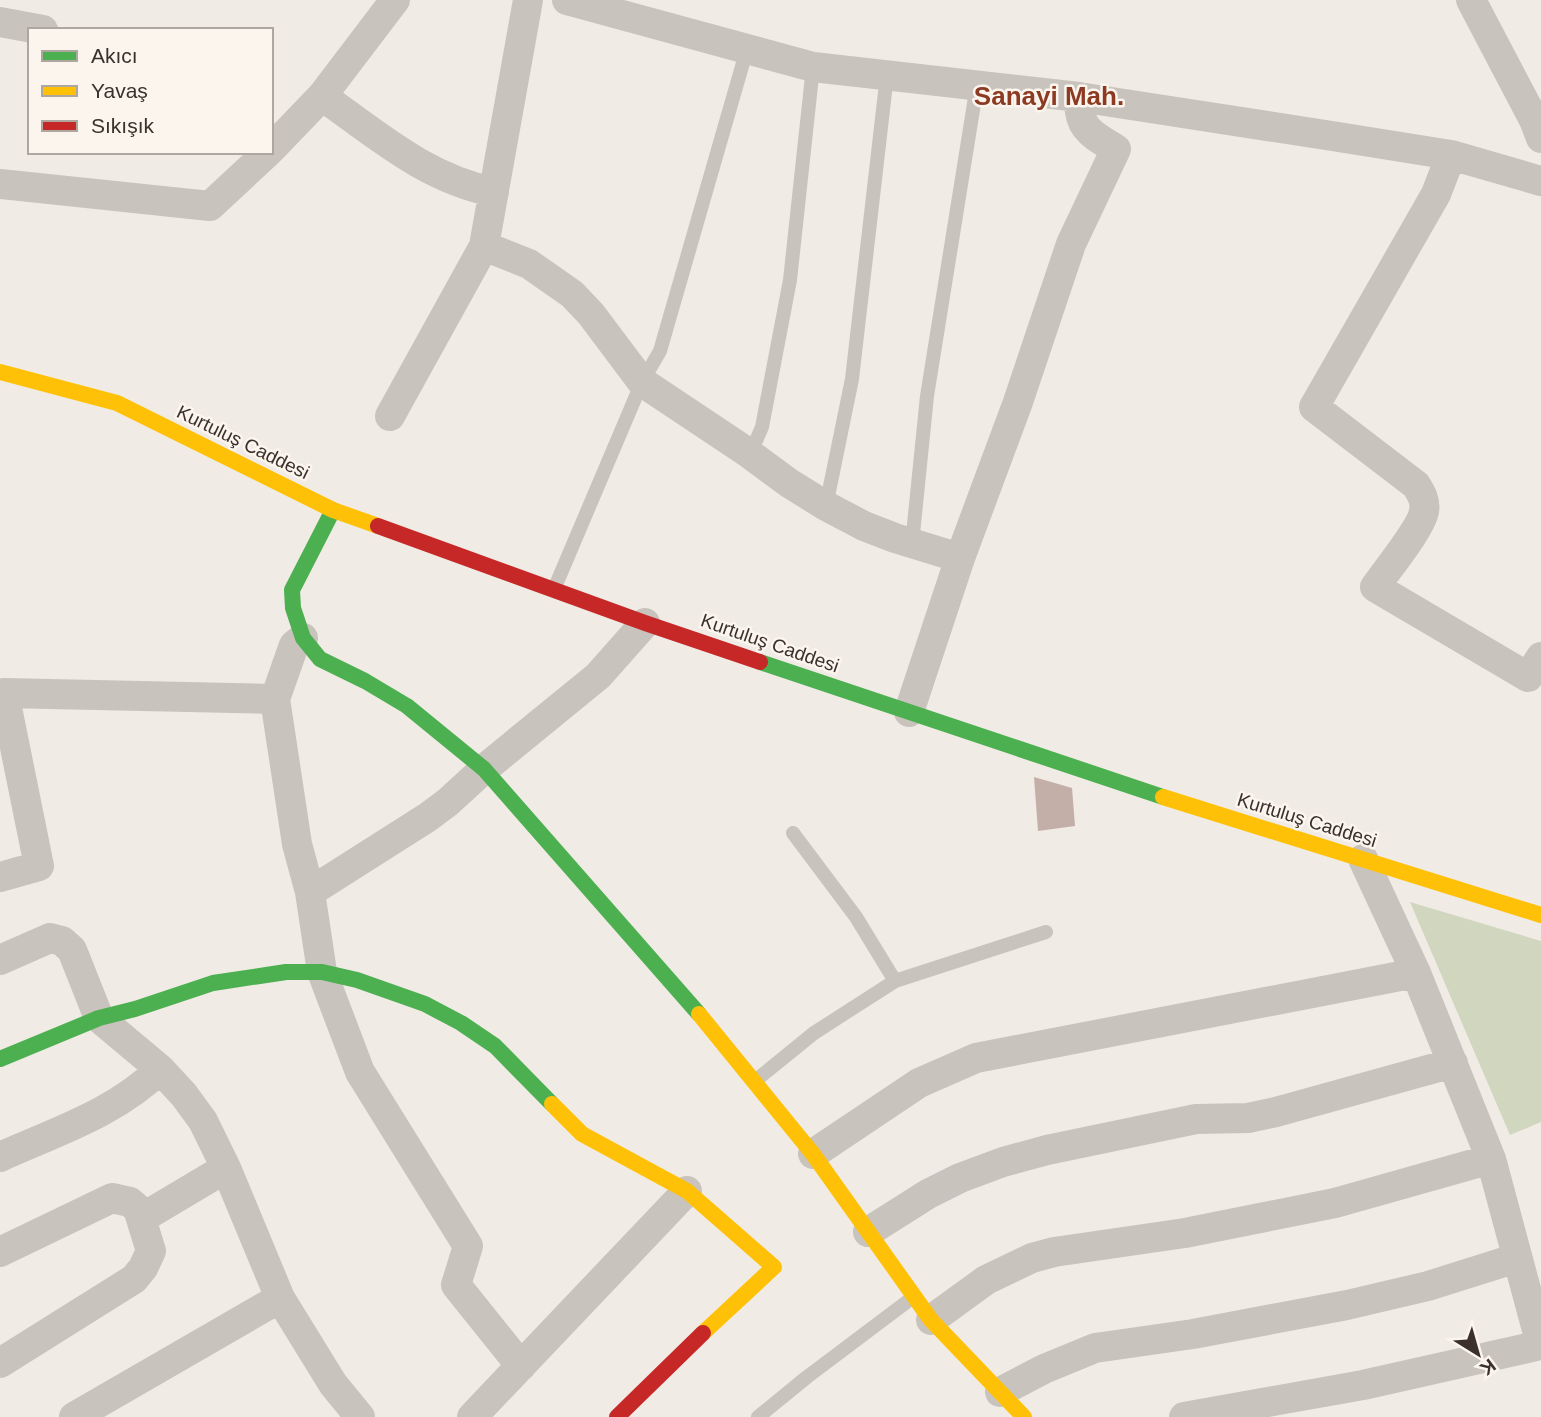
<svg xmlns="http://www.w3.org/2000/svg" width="1541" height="1417" viewBox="0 0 1541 1417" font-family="Arial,sans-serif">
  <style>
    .park { fill: #d1d6bf }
    .building { fill: #c3afa7 }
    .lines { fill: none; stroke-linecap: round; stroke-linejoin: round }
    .lane { stroke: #c9c3be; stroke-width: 14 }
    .street { stroke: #c9c3be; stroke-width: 30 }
    .fast { stroke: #4caf50; stroke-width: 16 }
    .slow { stroke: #ffc107; stroke-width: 16 }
    .jam { stroke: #c62828; stroke-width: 16 }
    .labels { text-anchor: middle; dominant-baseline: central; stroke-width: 5; stroke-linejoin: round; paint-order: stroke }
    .street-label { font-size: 19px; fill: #3b302b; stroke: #fbf5ee }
    .district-label { font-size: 26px; font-weight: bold; fill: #8c3b22; stroke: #fbf5ee }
  </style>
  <rect width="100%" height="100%" fill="#f0ebe5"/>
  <path class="park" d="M1410,902L1541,941V1122L1510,1135Z"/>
  <path class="building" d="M1034,777L1072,788L1075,826L1038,831Z"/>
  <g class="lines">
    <path class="lane" d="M747,452L755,443L762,427L790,280L813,67
      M826,506L852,379L887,75
      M912,544L927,396L977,85
      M555,587L642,382L660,351L747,49
      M793,833L856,917L895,981
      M755,1081L814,1033L895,981L1046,932
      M758,1417L807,1377L912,1298"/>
    <path class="street" d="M567,0L813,67L1079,97L1332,136L1451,155L1541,181
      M1471,0L1534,120L1541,138
      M0,22L43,30
      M322,96C377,135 427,179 494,192
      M271,149L322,96L395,0
      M1451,155L1436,194L1314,407L1416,485C1421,493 1426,501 1424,511C1422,527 1386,571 1375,587L1528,677L1541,657
      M0,184L210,206L268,152
      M484,246L529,264L572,294L591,314L642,382L747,452L789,483L826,506L864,526L895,538L960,558
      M390,416L484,246L528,0
      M303,638L294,645L275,699L297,844L310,892
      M909,712L960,558L1018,402L1071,244L1116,149C1091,134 1078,129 1079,97
      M1363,859L1416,973L1491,1159L1541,1345
      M0,877L39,866L4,693L275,699
      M0,960L50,938L62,941L72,950L99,1018L160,1069L184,1095L203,1121L226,1168L280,1298L333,1384L360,1417
      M813,1154L919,1083L976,1058L1416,973
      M0,1157C55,1132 116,1113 160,1069
      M142,1218L226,1168
      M868,1232L928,1194L960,1178L1003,1162L1047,1150L1196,1119L1248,1118L1276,1112L1453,1063
      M0,1252L112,1198L130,1202L138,1209L151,1251L143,1268L134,1279L0,1363
      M931,1320L986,1280L1032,1258L1054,1252L1185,1233L1335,1203L1491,1159
      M521,1366L456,1285L468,1246L360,1072L322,972L310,892L428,817L448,802L484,769L598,676L645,623
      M1000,1392L1044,1369L1095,1348L1193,1334L1347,1305L1428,1286L1517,1258
      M74,1417L280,1298
      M472,1417L687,1191
      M1184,1417L1363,1385L1541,1345"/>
    <path class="fast" d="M333,510L292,590L293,608L303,638L320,659L365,681L407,706L484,769L699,1014
      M760,662L1163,797
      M0,1059L99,1018L135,1009L213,983L286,972H322L357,980L425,1004L461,1023L495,1046L552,1104"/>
    <path class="slow" d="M0,372L117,403L333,510L378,526
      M1163,797L1541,915
      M699,1014L813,1154L931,1320L1024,1417
      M552,1104L582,1134L687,1191L774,1267L703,1333"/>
    <path class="jam" d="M378,526L645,623L760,662
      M617,1417L703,1333"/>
  </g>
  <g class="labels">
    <g class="street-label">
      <text transform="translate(243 442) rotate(26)">Kurtuluş Caddesi</text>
      <text transform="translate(770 643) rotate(19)">Kurtuluş Caddesi</text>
      <text transform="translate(1307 820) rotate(17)">Kurtuluş Caddesi</text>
    </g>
    <g class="district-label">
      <text x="1049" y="96">Sanayi Mah.</text>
    </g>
  </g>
  <rect x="28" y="28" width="245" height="126" fill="#fbf5ee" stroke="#aea6a0" stroke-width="2"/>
  <rect x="42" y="51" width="35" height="10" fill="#4caf50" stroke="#aea6a0" stroke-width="2"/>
  <text x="91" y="63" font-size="21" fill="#3b302b">Akıcı</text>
  <rect x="42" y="86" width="35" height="10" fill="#ffc107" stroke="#aea6a0" stroke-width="2"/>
  <text x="91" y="98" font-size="21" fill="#3b302b">Yavaş</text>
  <rect x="42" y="121" width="35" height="10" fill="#c62828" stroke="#aea6a0" stroke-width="2"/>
  <text x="91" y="133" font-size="21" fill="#3b302b">Sıkışık</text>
  <g transform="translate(1478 1354) rotate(143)" stroke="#fbf5ee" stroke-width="5" paint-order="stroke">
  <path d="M0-5L12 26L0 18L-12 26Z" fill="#3b302b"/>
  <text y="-10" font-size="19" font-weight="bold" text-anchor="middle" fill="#3b302b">K</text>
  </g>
</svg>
